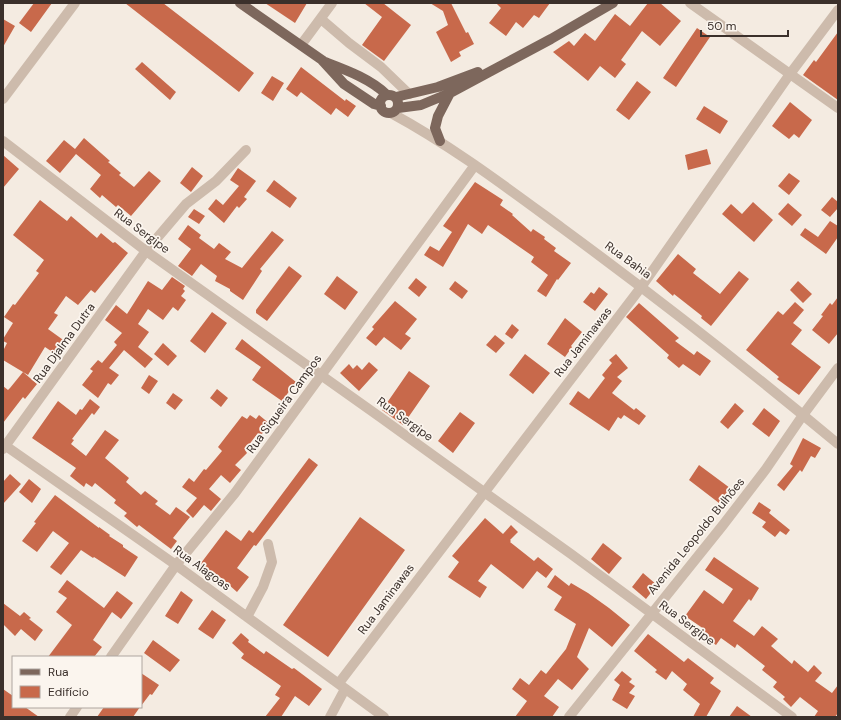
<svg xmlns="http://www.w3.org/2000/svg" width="841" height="720" viewBox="0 0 841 720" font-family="'DM Sans',sans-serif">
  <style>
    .building { fill: #c8694b }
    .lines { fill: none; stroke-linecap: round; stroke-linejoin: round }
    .minor { stroke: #cdbbac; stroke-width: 10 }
    .major { stroke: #7d675c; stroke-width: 10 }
    .labels { text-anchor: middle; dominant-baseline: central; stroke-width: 3.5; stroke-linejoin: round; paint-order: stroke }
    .street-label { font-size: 12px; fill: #3b302b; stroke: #fbf5ee }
  </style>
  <rect width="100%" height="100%" fill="#f4ebe1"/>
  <path class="building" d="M34,3H52L31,32L19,23Z
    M125,3H163L254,73L239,92Z
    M265,3H307L295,23Z
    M364,3H383L411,25L384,61L362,45L382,17Z
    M430,3H451L466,33L468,32L474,44L459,52L461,56L451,62L436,32L448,25L443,11Z
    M496,3H550L539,18L534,15L523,28L516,22L506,36L489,23L501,8Z
    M648,3H660L681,21L660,46L642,31L621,60L626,64L615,78L600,66L588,81L553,52L569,41L574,46L585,33L595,41L615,14L630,26Z
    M3,19L15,26L3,47Z
    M697,28L710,37L676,87L663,78Z
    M838,32V100L803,75L814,60L816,62Z
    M142,62L176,92L170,100L135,69Z
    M301,67L345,101L346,99L356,106L348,117L336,108L331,115L301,92L297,97L286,89Z
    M272,76L284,83L273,101L261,93Z
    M637,81L651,92L629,120L616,110Z
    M790,102L812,120L799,138L794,134L789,139L772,126Z
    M704,106L728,121L720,134L696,119Z
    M84,138L110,161L108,162L121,173L119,175L134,187L149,171L161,181L131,216L118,205L116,207L102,195L100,198L90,189L101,175L76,154L60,173L46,161L64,140L75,149Z
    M707,149L711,164L688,170L685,155Z
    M3,155L19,169L3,188Z
    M192,167L203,176L191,192L180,183Z
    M238,168L256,181L244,197L247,199L239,208L237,206L224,223L208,209L216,199L223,205L239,186L230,180Z
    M789,173L800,181L789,195L778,186Z
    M274,180L297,198L290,208L266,191Z
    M475,182L503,200L500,205L513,214L512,215L531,232L533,229L545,237L544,239L556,248L554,251L571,263L558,280L557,279L546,297L537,291L548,275L531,262L534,257L488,225L482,234L468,224L443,267L424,255L430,246L439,251L452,232L443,226Z
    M832,197L838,202V208L830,217L821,210Z
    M40,200L67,221L71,216L97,238L101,233L113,243L115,242L128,253L95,293L91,290L78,305L66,296L54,313L58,315L48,329L66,342L57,355L45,347L28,375L3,360V351L7,343L3,341V339L13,323L4,317L13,304L15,305L39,273L36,271L44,260L13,235Z
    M753,202L773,220L754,242L722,214L731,204L742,214Z
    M788,203L802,215L792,226L778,214Z
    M194,209L205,216L199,224L188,217Z
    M830,221L838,226V237L826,254L800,235L805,228L818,237Z
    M188,225L201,235L199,238L214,249L219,243L231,252L225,259L242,268L272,231L284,240L260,269L262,271L243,300L230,291V289L215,281L217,276L201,264L192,276L178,266L191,249L178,239Z
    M678,254L696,269L693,273L720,294L739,271L749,279L711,326L701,318L702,316L674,294L673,296L656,281Z
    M289,266L302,276L267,321L256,313V310Z
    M337,276L358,292L345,310L324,294Z
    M172,277L185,286L183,289L185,291L181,296L186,300L178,311L173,307L163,320L148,309L138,324L149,332L138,347L153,359L145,368L124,350L109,368L119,375L111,385L108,383L98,398L82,385L93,371L90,369L98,360L102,363L117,345L114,342L122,333L105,320L116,305L127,314L148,281L162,290Z
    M416,278L427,287L419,297L408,288Z
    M455,281L468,291L462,299L449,289Z
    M798,281L812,294L803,303L790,290Z
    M599,287L608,294L595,311L583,302L591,292L594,294Z
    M838,297V333L829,344L812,330L823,316L821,315L830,303L832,305Z
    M395,301L417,319L405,334L411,338L401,350L384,337L376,346L366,338L374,329L372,327Z
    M795,302L804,310L793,323L802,330L791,344L821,367L799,395L777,379L779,377L746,350L778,311L783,315Z
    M639,303L679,338L675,341L694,355L697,351L711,361L700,376L683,364L679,368L667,358L669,355L626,317Z
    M212,312L227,323L205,353L190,341Z
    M565,318L582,332L571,346L572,347L565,357L547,344Z
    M512,324L519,330L512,339L505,334Z
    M495,335L505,343L496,353L486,345Z
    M242,339L296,382L282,401L252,380L261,367L235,349Z
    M163,343L177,356L168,366L154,354Z
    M525,354L550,373L533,394L509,375Z
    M616,354L628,368L617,377L622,381L612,393L634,410L636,408L646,416L639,425L624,415L621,419L618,417L609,431L569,404L578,391L589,399L605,378L602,375L612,363L609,360Z
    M369,362L378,370L359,391L340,373L349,364L353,369L357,365L362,370Z
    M409,371L430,386L403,425L382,410Z
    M23,372L37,384L25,399L23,397L3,423V386L8,390L10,388Z
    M149,375L158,381L149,394L141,388Z
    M217,389L228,398L221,407L210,398Z
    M173,393L183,400L175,410L166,403Z
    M90,399L100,407L94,415L92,413L72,439L74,440L71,444L86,456L105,430L119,440L105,458L129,478L126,482L141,495L145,491L158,501L155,504L170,515L176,507L190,517L173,538L177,541L171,549L139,525L137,527L124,516L127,513L114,503L116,500L95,483L92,487L86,483L84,487L70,476L76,468L32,438L58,401L76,415L80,409L82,410Z
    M735,403L744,411L728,429L720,422Z
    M764,408L780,421L769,437L752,424Z
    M460,412L475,423L453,453L438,441Z
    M250,415L256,419L259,415L270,424L261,435L258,433L245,450L247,453L235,465L241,470L230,483L221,475L209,489L221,499L211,511L204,505L193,518L186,511L197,498L182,487L189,478L194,482L204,469L206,470L222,451L218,447L242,416L247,419Z
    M803,438L821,448L815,458L811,456L802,472L800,470L784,491L777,485L793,466L790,464Z
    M309,458L318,465L256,546L254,545L237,568L249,577L237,592L220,577L217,582L198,567L226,530L241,541L249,530L253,533Z
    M699,465L730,488L719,503L689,480Z
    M10,474L21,484L3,504V482Z
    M29,479L41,489L32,503L19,492Z
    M55,495L99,528V527L110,535L109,536L123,545V547L138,557L125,577L94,557L93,558L81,550L61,575L50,567L69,543L53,531L37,552L22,541L36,523L34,522Z
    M759,502L771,510L769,513L790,530L786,535L780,531L775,537L762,527L766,522L752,513Z
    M360,517L405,550L328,657L283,625Z
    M485,518L503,534L511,525L518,532L510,540L511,541L510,542L534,561L538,557L553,569L546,578L537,571L523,589L491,564L478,581L487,587L480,598L448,577L459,562L452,556Z
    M603,543L622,558L609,574L591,559Z
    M714,557L759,588L751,601L749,599L733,621L754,636L762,626L778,639L771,646L792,664L794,660L808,672L814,665L822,673L815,681L832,693L838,685V713L835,717H814L818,711L800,697L791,707L783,699L785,697L773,687L777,682L762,670L765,666L737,644L735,648L721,638L716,645L701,634L704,629L685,616L704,590L723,604L733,589L705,570Z
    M643,573L657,585L646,599L632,587Z
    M555,575L569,586L571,583L588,593L609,608L630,625L612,647L589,628L577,657L589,669L572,690L558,679L544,696L559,707L552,717H515L527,701L512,689L520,678L529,685L541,670L546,674L566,649L576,624L554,610L562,597L547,587Z
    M67,580L104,608L117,591L133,603L121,619L112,612L93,640L102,647L94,657H48L72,625L56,612L67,598L58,592Z
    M181,591L193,600L178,624L165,616Z
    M3,603L20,616L24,612L31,618L29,619L43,630L35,641L21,629L15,636L3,624Z
    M212,610L226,620L213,639L198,629Z
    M241,633L249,640L248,642L264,654L266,651L292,669L294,668L322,689L309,706L295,696L281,717H265L280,698L275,695L281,686L241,658L244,654L232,643Z
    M648,634L684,662L688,658L714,678L710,683L721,691L706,717H693L700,704L683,690L687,684L672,671L666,680L655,672L657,670L634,651Z
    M153,640L180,660L170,672L144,653Z
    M622,671L632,679L629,682L635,686L629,693L635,696L627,709L612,700L620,685L614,680Z
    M141,673L159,685L152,695L150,694L141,706Z
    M3,689L13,696V707H25L39,717H3Z
    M737,706L752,717H729Z
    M104,707H140L133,717H97Z"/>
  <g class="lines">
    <path class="minor" d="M690,3L838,108
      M321,19L349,43L381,67L409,94
      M301,45L332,3
      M3,99L75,3
      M391,113C452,146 506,187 562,228C656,297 748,369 838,444
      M3,141L146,251L380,417L484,492L571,554L792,717
      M3,444L176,565L384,717
      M3,449L146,251L186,204L216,181L246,150
      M247,617L263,587L272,562L268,544
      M111,657L176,565L235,493L475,165
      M339,683L642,286L790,74L838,10
      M70,717L77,707
      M330,717L345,689
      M569,717L723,525L766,469L803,415L838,368"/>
    <path class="major" d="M240,3L322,60L344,84L374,104L381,106
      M325,62C346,70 371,79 387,95
      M380 104a9 9 0 1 1 18 0a9 9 0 1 1-18 0Z
      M396,97L438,87L478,72
      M398,108L421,105L450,93L551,39L613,3
      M440,141L435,128L438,116L450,93"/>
  </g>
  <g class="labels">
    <g class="street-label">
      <text transform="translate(142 231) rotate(37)">Rua Sergipe</text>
      <text transform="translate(628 260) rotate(36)">Rua Bahia</text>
      <text transform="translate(583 342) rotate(-52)">Rua Jaminawas</text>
      <text transform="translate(64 343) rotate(-54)">Rua Djalma Dutra</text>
      <text transform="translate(284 404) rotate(-54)">Rua Siqueira Campos</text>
      <text transform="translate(405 419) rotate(36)">Rua Sergipe</text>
      <text transform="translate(696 536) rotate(-51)">Avenida Leopoldo Bulhões</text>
      <text transform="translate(202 568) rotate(36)">Rua Alagoas</text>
      <text transform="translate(386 599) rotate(-53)">Rua Jaminawas</text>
      <text transform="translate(687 623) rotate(37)">Rua Sergipe</text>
    </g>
  </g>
  <rect width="841" height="720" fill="none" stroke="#3b302b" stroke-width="8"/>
  <rect x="12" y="656" width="130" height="52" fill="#fbf5ee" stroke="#aea6a0"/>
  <rect x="20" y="669" width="20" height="6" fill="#7d675c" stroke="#aea6a0"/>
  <text x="48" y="676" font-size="12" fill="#3b302b">Rua</text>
  <rect x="20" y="686" width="20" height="12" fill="#c8694b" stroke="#aea6a0"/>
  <text x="48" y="696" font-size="12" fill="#3b302b">Edifício</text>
  <path d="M701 30v6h87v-6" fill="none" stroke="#3b302b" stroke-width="2"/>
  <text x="707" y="30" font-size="12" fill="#3b302b" stroke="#fbf5ee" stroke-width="3" paint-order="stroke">50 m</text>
</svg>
